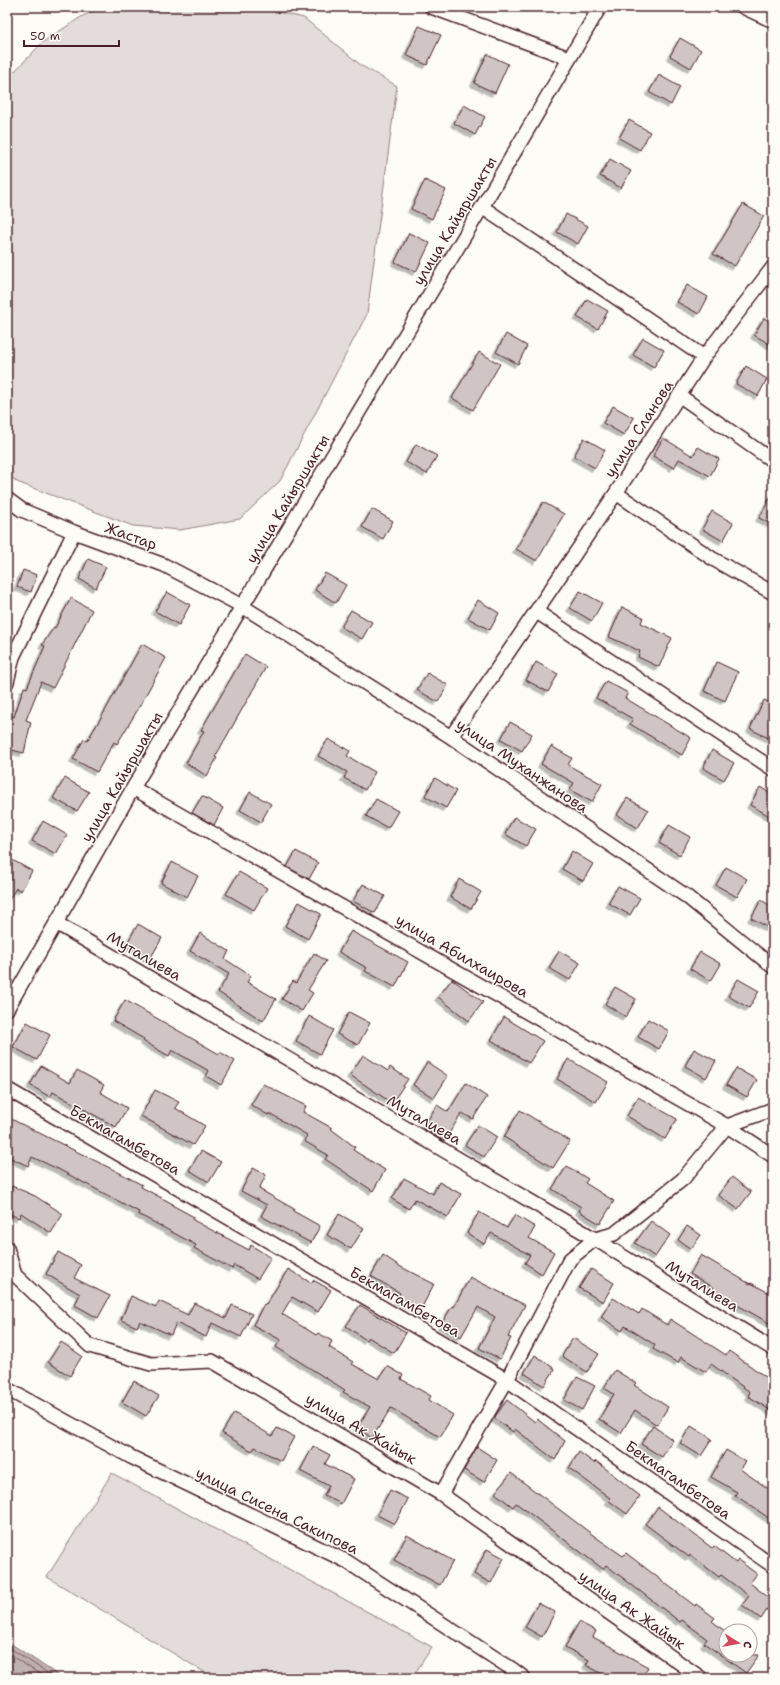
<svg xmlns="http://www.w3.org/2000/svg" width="780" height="1685" viewBox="0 0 780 1685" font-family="'Shantell Sans',sans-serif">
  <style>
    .green { fill: #e3dcda; stroke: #967e82 }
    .water { fill: #c0b1b1; stroke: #91777b }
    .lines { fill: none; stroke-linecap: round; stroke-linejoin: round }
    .shore { stroke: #795961; stroke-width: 1 }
    .building { fill: #d0c5c4; stroke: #4a1f2b; filter: url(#shadow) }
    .minor-casing { stroke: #4a1f2b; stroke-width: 16 }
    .minor { stroke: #fdfcf7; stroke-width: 13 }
    .labels { text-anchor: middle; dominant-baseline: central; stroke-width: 3; stroke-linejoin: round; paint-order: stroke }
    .street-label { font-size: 15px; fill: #4a1f2b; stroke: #fdfcf7 }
  </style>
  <defs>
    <filter id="shadow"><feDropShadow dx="-3.5" dy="3.5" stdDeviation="0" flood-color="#0004"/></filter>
  </defs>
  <rect width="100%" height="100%" fill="#fdfcf7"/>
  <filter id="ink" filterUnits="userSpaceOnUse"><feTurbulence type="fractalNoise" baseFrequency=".025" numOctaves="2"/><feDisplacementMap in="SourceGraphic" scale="8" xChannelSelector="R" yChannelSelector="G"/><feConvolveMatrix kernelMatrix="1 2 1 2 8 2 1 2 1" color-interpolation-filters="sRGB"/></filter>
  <g filter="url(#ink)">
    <path class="green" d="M102,7H257L304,18L362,66L397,86L367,314L280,481L240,519L180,530L133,526L17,482L7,473V79L43,42L81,17Z
      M112,1473L432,1647L412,1678H214L47,1577Z"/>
    <path class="water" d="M7,1641L62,1678H7Z"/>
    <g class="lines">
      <path class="shore" d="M7,1646L55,1678
        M7,1653L46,1678"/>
    </g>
    <path class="building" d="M419,26L441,35L427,65L406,55Z
      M680,38L701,50L691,68L670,56Z
      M487,54L508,64L495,93L474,83Z
      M659,75L680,87L671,105L649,92Z
      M464,105L485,117L475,135L454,123Z
      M629,120L650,132L640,150L619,138Z
      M610,159L631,171L621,188L600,176Z
      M425,180L446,190L432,219L411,209Z
      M743,204L764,216L735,266L713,254Z
      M566,214L588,226L578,244L557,232Z
      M409,233L430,243L416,272L395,262Z
      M687,285L708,297L699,314L677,302Z
      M587,299L608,311L598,329L577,317Z
      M764,318L773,323V346L754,335Z
      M506,334L527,346L518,364L496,352Z
      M643,338L664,350L654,367L633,355Z
      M479,352L500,364L473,410L452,398Z
      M746,366L767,379L758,396L736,384Z
      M613,406L634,418L624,435L603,423Z
      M584,438L605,450L595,468L574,456Z
      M663,438L693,456L698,447L719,459L710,476L679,459L674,468L653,456Z
      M416,444L437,456L427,474L406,462Z
      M773,493V525L759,518Z
      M543,502L564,514L537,561L516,549Z
      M372,509L393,521L383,539L362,527Z
      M712,511L733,523L723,541L702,529Z
      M88,559L106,567L96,588L79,579Z
      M23,570L37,575L31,592L17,587Z
      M325,573L346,585L336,603L315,590Z
      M580,591L602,603L592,621L570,608Z
      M167,592L190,605L179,625L155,611Z
      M71,598L92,610L53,688L41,682L26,720L31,722L24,753L7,749V729L10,716L14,717L24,687L27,688L45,646L42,645L54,627L55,628Z
      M478,600L499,613L490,630L468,618Z
      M622,607L643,617L641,623L672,638L659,667L638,657L640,651L609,637Z
      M351,610L372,622L362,639L341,627Z
      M142,644L166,658L137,711L117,744L114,742L97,772L73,759L84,739L87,741L105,711Z
      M245,654L266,667L215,757L217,758L207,776L186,763L204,731L201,730Z
      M536,662L558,674L548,692L526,680Z
      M717,662L738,672L725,701L704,691Z
      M427,673L448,685L438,702L417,690Z
      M606,681L628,693L625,698L691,738L682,755L630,724L633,719L596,698Z
      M764,700L773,704V740L750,729Z
      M510,722L532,734L522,751L501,739Z
      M328,739L350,751L347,756L375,772L365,790L344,778L347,772L318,756Z
      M551,746L572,758L568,765L602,784L592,802L570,790L574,783L541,764Z
      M712,750L734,763L724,780L703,768Z
      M65,778L89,792L77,811L53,798Z
      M435,778L456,791L446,808L425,796Z
      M760,787L773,795V818L750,805Z
      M250,792L271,804L261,822L240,810Z
      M202,796L223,808L214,825L192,813Z
      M627,798L648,810L638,828L617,815Z
      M376,799L398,811L388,828L366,816Z
      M514,817L536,829L526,846L505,834Z
      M43,821L67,835L56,854L32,841Z
      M669,825L690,837L680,855L659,843Z
      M296,851L318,863L309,879L287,867Z
      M572,851L593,864L583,881L562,869Z
      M7,857L32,871L21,891L16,888L7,903Z
      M172,862L198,876L187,897L161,883Z
      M726,867L747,879L737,897L716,885Z
      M239,872L267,888L254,910L226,894Z
      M459,879L481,892L471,909L450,897Z
      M363,884L385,896L375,913L353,901Z
      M618,886L640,898L630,915L608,903Z
      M761,900L773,907V930L751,918Z
      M299,902L321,914L308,939L285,926Z
      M138,924L162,938L150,959L126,945Z
      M351,931L408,962L395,987L365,971L367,968L339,952Z
      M200,933L229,951L225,959L251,976L247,982L276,999L263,1021L218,992L229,974L190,951Z
      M559,951L580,963L570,980L549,968Z
      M700,952L721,964L711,981L690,969Z
      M314,953L326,961L308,990L313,993L302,1011L282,999L293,981L296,983Z
      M452,979L483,1002L469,1021L438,997Z
      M738,979L759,991L749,1008L728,996Z
      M615,987L636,999L626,1017L605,1004Z
      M125,1000L219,1054L220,1052L235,1061L221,1085L206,1076L209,1071L172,1050L169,1056L143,1041L144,1039L113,1021Z
      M349,1012L370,1023L358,1045L337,1034Z
      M309,1016L333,1030L320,1054L296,1041Z
      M504,1017L543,1041L529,1063L491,1040Z
      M648,1019L669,1031L659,1049L638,1037Z
      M27,1022L50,1035L37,1060L13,1047Z
      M694,1049L716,1061L706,1078L685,1066Z
      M363,1055L388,1071L390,1067L408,1079L392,1103L350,1075Z
      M568,1059L608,1082L596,1102L557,1079Z
      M427,1062L448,1076L434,1098L413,1085Z
      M41,1066L70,1083L77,1070L104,1085L100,1092L127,1108L116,1127L53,1092L50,1097L30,1085Z
      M736,1068L757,1080L747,1097L726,1085Z
      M466,1083L487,1097L473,1119L462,1113L444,1141L423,1128L437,1105L448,1112Z
      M263,1084L306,1106L303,1112L332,1128L331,1129L355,1147L353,1150L385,1170L373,1191L325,1159L328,1155L304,1141L307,1135L269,1113L268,1115L251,1105Z
      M155,1090L179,1102L175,1108L205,1126L193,1145L141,1116Z
      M638,1097L677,1119L665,1139L627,1116Z
      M520,1110L570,1141L553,1168L504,1137Z
      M7,1117L122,1174L142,1185L141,1187L173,1204L172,1205L194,1217L193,1220L249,1250L251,1245L271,1258L258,1279L234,1265L232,1269L194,1248L196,1245L138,1214L139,1212L58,1169L32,1157L28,1166L7,1156Z
      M478,1125L497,1137L484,1157L465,1145Z
      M201,1151L221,1162L209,1182L189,1170Z
      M567,1166L588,1179L585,1183L614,1201L600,1224L579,1211L581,1207L552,1189Z
      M253,1168L266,1175L259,1189L294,1209L293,1211L320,1226L311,1243L261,1216L267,1205L241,1191Z
      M732,1177L751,1192L738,1209L718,1195Z
      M404,1178L433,1194L439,1182L461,1194L448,1217L415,1199L409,1209L392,1199Z
      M12,1186L35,1196L63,1214L51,1233L21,1213L19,1218L7,1213V1196Z
      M479,1212L507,1228L515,1215L535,1227L529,1238L554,1252L542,1274L525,1263L530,1255L491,1233L484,1244L467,1233Z
      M339,1214L364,1228L351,1249L327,1235Z
      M651,1221L670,1235L655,1257L635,1243Z
      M687,1226L701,1235L691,1249L678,1240Z
      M58,1252L81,1265L74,1278L110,1296L98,1318L75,1305L80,1294L46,1274Z
      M383,1255L401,1267L434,1284L420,1311L397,1299L400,1293L371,1276Z
      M701,1255L750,1284L751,1283L773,1295V1325L712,1291L714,1288L690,1274Z
      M288,1269L311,1283L313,1280L331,1290L318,1312L292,1297L282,1314L316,1335L318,1333L332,1341L329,1347L353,1362L352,1364L379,1379L387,1366L403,1375L401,1379L431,1396L429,1400L453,1415L440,1437L391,1408L372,1438L357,1428L370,1407L343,1392L345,1390L276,1347L281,1340L253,1325L264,1304L266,1305Z
      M591,1269L614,1283L603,1302L579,1288Z
      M470,1277L525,1305L508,1337L511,1338L500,1359L479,1348L495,1317L478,1307L461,1337L441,1325L452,1306L454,1307Z
      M131,1296L156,1307L159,1301L188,1315L194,1303L226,1318L232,1305L252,1314L241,1337L212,1323L206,1337L176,1323L171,1335L140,1321L137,1327L121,1320Z
      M613,1298L639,1314L642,1309L667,1325L670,1319L726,1355L729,1351L773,1382V1412L748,1396L750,1392L711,1364L706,1372L681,1357L678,1363L653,1349L655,1345L625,1326L622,1331L601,1317Z
      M360,1305L406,1333L394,1353L368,1337L366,1340L346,1326Z
      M573,1338L599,1354L587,1372L562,1356Z
      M61,1342L82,1356L70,1376L48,1362Z
      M535,1355L555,1369L544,1386L524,1373Z
      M615,1370L636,1383L634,1385L668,1407L657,1425L635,1410L621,1433L599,1419L614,1394L604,1388Z
      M577,1377L595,1386L582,1410L564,1400Z
      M134,1381L159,1396L146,1416L122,1402Z
      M507,1400L535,1422L537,1419L565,1441L555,1460L515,1429L513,1432L494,1418Z
      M234,1413L272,1436L277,1428L294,1437L281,1461L255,1447L252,1451L222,1433Z
      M653,1426L673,1440L662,1457L641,1444Z
      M691,1426L712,1439L701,1456L680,1443Z
      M313,1446L330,1455L325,1464L354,1479L341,1504L324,1495L329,1486L300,1471Z
      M477,1447L497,1460L484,1482L464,1470Z
      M726,1450L745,1461L740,1469L773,1492V1521L735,1495L737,1492L711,1477Z
      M579,1452L594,1463L596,1461L640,1496L627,1514L608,1500L610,1498L569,1468Z
      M511,1473L597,1538L623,1556L626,1553L695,1606L696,1604L715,1618L712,1621L726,1632V1655H759L746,1673L704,1643L707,1639L682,1620L680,1622L606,1565L603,1569L516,1503L513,1507L495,1493Z
      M390,1490L408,1499L395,1524L377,1515Z
      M658,1507L712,1548L714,1546L736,1563L738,1560L757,1574L750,1583L773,1601L761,1619L742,1605L749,1596L721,1575L719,1577L690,1555L689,1557L645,1524Z
      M407,1535L453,1561L440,1585L394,1560Z
      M487,1549L504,1558L491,1583L474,1574Z
      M538,1603L555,1612L542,1637L525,1627Z
      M579,1622L596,1631L593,1637L648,1667L642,1678H610L586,1665L589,1660L565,1647Z"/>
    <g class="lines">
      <defs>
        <path id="minor" d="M431,7L569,58
          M743,7L773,21
          M482,207L704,357
          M680,396L773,461
          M616,493L713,559L773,593
          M7,499L22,510L74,532L164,565L242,606L451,737L686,896L773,967
          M537,612L773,769
          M7,682L13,657L74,532
          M451,737L616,493L704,357L773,267
          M133,788L727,1126L773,1156
          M56,923L595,1239L773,1349
          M7,1009L133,788L482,207L600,7
          M7,1089L507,1380L773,1566
          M7,1248L15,1275L90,1346L151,1364L212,1361L441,1494L701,1678
          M7,1389L131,1457L346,1561L512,1669L524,1678
          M441,1494L507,1380L570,1259L595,1239L614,1234L683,1179L727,1126L773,1109"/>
      </defs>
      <use href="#minor" class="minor-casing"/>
      <use href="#minor" class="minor"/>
    </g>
  </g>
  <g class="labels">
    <g class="street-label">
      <text transform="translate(455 221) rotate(-59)">улица Кайыршакты</text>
      <text transform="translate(639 429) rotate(-57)">улица Сланова</text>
      <text transform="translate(288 499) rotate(-59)">улица Кайыршакты</text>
      <text transform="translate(131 536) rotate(20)">Жастар</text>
      <text transform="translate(522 766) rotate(34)">улица Муханжанова</text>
      <text transform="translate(122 777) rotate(-60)">улица Кайыршакты</text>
      <text transform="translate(144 956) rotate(30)">Муталиева</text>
      <text transform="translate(462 956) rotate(30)">улица Абилхаирова</text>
      <text transform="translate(424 1120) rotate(30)">Муталиева</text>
      <text transform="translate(125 1140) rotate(30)">Бекмагамбетова</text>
      <text transform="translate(702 1286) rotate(32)">Муталиева</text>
      <text transform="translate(405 1302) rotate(30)">Бекмагамбетова</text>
      <text transform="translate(361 1429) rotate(30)">улица Ак Жайык</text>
      <text transform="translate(678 1480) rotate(35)">Бекмагамбетова</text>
      <text transform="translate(277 1511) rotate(26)">улица Сисена Сакипова</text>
      <text transform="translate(632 1610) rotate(35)">улица Ак Жайык</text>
    </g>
  </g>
  <rect width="780" height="1685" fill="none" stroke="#fdfcf7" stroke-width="24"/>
  <rect x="12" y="12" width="756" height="1661" fill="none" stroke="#4a1f2b" stroke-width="1.5" filter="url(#ink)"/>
  <g transform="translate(738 1643) rotate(101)"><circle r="19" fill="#fdfcf7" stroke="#b5a4a5"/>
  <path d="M0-3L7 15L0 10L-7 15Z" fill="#d1495b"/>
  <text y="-6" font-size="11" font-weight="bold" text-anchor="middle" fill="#4a1f2b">С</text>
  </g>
  <path d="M24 40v6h95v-6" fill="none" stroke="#4a1f2b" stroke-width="2"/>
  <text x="30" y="40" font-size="12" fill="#4a1f2b" stroke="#fdfcf7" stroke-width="3" paint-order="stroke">50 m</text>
</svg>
